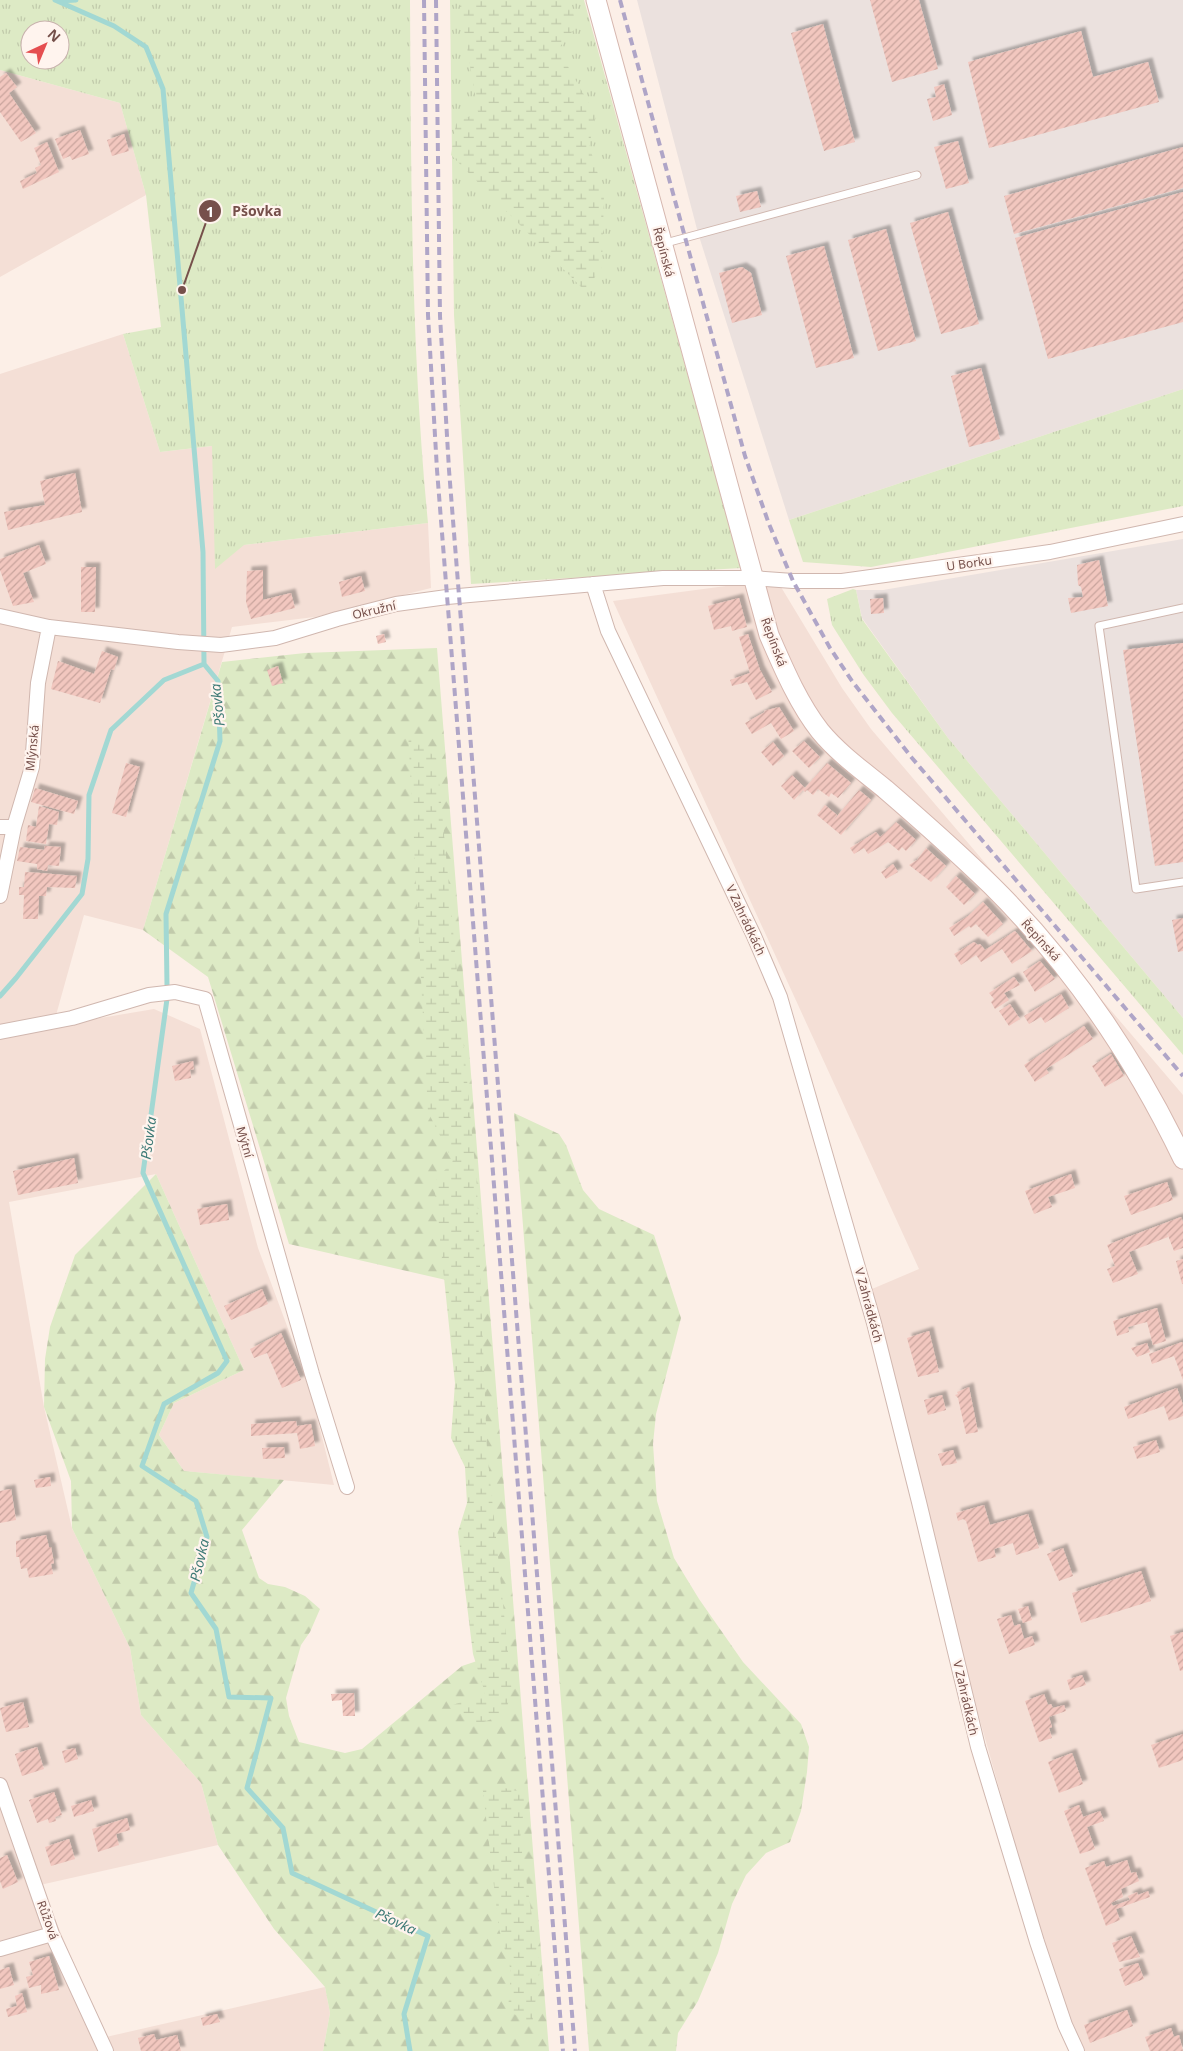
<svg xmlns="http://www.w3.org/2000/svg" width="1183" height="2051" viewBox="0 0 1183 2051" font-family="'Noto Sans',sans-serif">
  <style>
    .residential { fill: #f4dfd6 }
    .industrial { fill: #ebe1de }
    .grass { fill: url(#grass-tufts); fill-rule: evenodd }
    .forest { fill: url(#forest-firs) }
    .wetland { fill: url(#wetland-marsh) }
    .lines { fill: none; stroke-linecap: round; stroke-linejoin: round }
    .stream { stroke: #a2d8d3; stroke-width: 5 }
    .building { fill: url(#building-hatch); filter: url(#shadow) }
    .lane-casing { stroke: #d0b7af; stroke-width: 9 }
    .street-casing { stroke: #d0b7af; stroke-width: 16 }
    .secondary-casing { stroke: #d6b7af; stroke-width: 21 }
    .lane { stroke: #fff; stroke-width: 7 }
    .street { stroke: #fff; stroke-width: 14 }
    .secondary { stroke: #fff; stroke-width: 19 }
    .rail { stroke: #afa5c7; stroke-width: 4; stroke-dasharray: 8 5; stroke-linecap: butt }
    .labels { text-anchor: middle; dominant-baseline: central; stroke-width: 4.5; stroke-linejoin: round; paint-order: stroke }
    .street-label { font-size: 12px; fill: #76504b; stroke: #fff4ee }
    .water-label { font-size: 14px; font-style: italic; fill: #3f7b77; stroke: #fff4ee }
    .leader { fill: none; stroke: #76504b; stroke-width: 2 }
    .callout-dot { fill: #76504b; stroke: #fff4ee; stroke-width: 2 }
    .mark-label { font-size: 15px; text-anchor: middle; font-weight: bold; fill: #fff }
    .callout-label { font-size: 14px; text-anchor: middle; font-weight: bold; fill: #76504b; stroke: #fff4ee; stroke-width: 4.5; stroke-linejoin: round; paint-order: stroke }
  </style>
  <defs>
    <pattern id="grass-tufts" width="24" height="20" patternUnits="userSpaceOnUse" patternTransform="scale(1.25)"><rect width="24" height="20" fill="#ddeac5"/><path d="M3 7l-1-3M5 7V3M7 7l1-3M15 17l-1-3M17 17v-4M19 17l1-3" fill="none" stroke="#c1caab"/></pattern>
    <pattern id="forest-firs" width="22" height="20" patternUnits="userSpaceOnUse" patternTransform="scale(1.25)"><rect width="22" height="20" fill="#ddeac5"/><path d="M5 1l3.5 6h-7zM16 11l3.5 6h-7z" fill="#c1caab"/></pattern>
    <pattern id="wetland-marsh" width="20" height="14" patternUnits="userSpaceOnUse" patternTransform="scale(1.25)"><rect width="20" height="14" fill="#ddeac5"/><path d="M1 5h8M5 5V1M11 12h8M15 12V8" fill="none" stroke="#c1caab"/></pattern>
    <pattern id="building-hatch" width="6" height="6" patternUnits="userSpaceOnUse" patternTransform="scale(1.25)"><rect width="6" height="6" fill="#f2c7bf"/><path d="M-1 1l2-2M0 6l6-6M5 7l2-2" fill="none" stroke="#c9a49d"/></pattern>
    <filter id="shadow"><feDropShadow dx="4.5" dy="-4.5" stdDeviation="1" flood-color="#0004"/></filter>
  </defs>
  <rect width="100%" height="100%" fill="#fcefe7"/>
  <path class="residential" d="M0,70L120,103L146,195L0,277Z
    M123,334L160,452L212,446L244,545L428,523L431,588L315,617L232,627L143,930L84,915L53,1026L154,1009L200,1029L258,1248L309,1385L334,1485L184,1471L159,1435L174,1403L244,1370L156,1174L9,1202L44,1407L72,1528L130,1648L141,1715L201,1783L218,1845L40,1885L106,2037L325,1987L330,2013L323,2051H0V374Z
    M741,584L781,587L842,688L871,729L1183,1095V2051H1076V2041L1027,1887L964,1664L872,1289L919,1269L613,601Z"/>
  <path class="industrial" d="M637,0H1183V389L789,520L698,233Z
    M1183,539V1018L948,738L862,618L856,590H883Z"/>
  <path class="grass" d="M0,0H410C411,174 411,349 428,523L244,545L215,569L212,446L160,452L123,334L161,327L146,195L120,103L0,70ZM30,30H60V60H30Z
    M450,0H584L741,568L471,584L454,315Z
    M1183,389V506L871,567L803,562L789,520Z
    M853,589L856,590L862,619L948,738L1183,1018V1055L892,713L863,674L832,625L827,599Z"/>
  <path class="forest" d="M437,648L549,2051H323L330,2013L325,1987L274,1929L218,1845L201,1783L141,1715L130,1648L72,1528L71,1481L44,1407L45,1359L50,1327L75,1255L156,1174L244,1370L174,1403L159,1435L184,1471L284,1480L242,1530L259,1578L268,1584L285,1587L305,1596L320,1609L310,1632L301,1645L286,1698L289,1716L299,1742L345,1753L362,1749L462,1666L483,1659L479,1573L446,1280L289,1244L208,977L143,930L222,662L305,653Z
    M514,1113L559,1134L566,1145L583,1190L599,1209L654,1235L681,1318L656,1414L653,1444L657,1501L674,1558L699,1599L743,1662L801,1724L809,1747L807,1772L801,1811L790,1842L766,1853L746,1875L732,1904L718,1953L698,2001L678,2033L676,2051H589Z"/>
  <path class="wetland" d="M459,0H571L576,27L558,49L596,116L589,145L604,194L602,267L585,291L451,155L456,123L478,112Z
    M408,730L437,759L477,1187L487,1451L512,1690L505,1714L473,1726L453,1705L485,1693L473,1654L458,1532L467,1503L465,1467L451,1438L455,1383L434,1182L453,1161L428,1112Z
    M482,1783L526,1793L520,1839L540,1969L532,2025L508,2010L511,1971L499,1929Z"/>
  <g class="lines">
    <path class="stream" d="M55,0L114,26L146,47L163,89L203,552L204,664L218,681L220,741L166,914L167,986
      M58,1L76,0
      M0,996L16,978L82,894L88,859L89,795L111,730L164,680L204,664
      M167,999L143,1173L227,1361L218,1373L164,1404L142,1466L196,1501L207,1537L191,1593L216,1629L229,1697L271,1698L247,1788L283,1828L292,1873L428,1936L404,2014L410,2051"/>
  </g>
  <path class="building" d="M870,0H919L938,69L892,82Z
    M823,24L855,142L824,151L791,33Z
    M1081,31L1093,77L1148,62L1159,102L989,148L968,62Z
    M6,73L17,87L9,93L36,133L21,142L0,112V77Z
    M944,84L952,115L933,121L927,99L936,97L934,87Z
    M80,130L89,154L72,160L70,156L63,159L55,139Z
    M124,134L129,151L112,156L107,140Z
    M958,141L969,183L946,189L934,147Z
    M47,142L59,172L23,189L20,181L37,173L35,168L41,165L34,148Z
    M1183,147V188L1014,234L1004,196Z
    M757,191L761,207L740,212L736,196Z
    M1183,192V322L1048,359L1015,238Z
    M948,212L979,324L941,334L910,223Z
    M886,229L916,341L878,351L848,240Z
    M824,246L854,358L816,368L786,256Z
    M742,267L751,273L762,315L732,323L719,273Z
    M981,368L1000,439L969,447L951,376Z
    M75,473L82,512L8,530L4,512L45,505L40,481Z
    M39,545L46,564L23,573L34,602L13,606L0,570V559Z
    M1099,560L1108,606L1071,613L1068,598L1083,597L1081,587L1078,585L1077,565Z
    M81,567H96L95,612H81Z
    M263,570V600L291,593L295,608L251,619L246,602L247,571Z
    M361,576L365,591L342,597L339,582Z
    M739,598L747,627L732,631L731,626L714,630L708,606Z
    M883,598L884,613L871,614L870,599Z
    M384,634L386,642L378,644L376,636Z
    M748,634L760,670L772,692L756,700L747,682L732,686L730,680L750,673L739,637Z
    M1183,643V862L1155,866L1123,650Z
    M102,651L118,657L114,670L111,669L100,703L51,689L58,661L94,674Z
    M278,666L283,683L272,686L267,670Z
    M779,707L794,731L781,739L771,723L752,734L745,723L765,712L764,711Z
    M804,741L820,757L809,768L792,751Z
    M773,742L784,756L773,766L761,752Z
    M126,763L140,767L126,817L112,813Z
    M827,763L851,783L838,798L831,793L829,797L818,789L813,795L807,790L805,792L803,790L794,800L781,786L792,775L805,788Z
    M35,788L78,801L74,814L31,802Z
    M859,790L871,800L841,835L817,815L825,805L837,815L833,821Z
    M39,806L59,812L57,825L49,824L46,844L26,841L28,825L36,827Z
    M896,822L916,840L906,851L902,847L899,851L888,842L868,854L864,848L854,854L850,848L876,832L880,837L885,833Z
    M45,846L61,847L59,866L48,865L47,871L37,869V864L17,861L20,847L44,850Z
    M926,848L946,866L931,882L909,865L917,860Z
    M893,864L898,872L886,879L881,872Z
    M25,872L40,873L77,876L75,888L47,887L46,896H39L38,919H23L24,895H19V887H24Z
    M956,876L975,894L964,905L946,887Z
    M983,902L1003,924L988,937L976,924L971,928L969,926L954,936L949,928L968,916Z
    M1183,918V951L1178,952L1172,920Z
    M1015,931L1032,951L1012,964L1002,949L981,962L976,955L961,965L954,954L974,942L978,945L980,944L985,950Z
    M1040,961L1055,979L1035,992L1023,972Z
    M1014,977L1020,985L1004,993L1009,1000L995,1009L991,1002L994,999L989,993Z
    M1061,994L1069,1008L1045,1023L1041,1017L1029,1024L1024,1016Z
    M1010,1004L1020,1019L1009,1026L999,1011Z
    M1084,1026L1093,1039L1046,1069L1049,1073L1035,1082L1024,1065Z
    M1111,1054L1124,1076L1105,1087L1092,1066Z
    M193,1061L194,1069L190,1070L191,1078L175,1081L172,1066Z
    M74,1158L78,1183L18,1195L13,1171Z
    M1071,1174L1075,1188L1048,1197L1052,1207L1034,1214L1025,1191Z
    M1167,1182L1173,1200L1131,1215L1124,1196Z
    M227,1204L229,1220L200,1225L197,1209Z
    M1181,1217L1183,1222V1248L1174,1251L1166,1230L1168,1237L1129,1252L1138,1274L1113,1283L1107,1269L1115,1266L1107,1245Z
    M1183,1259V1284H1182L1176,1261Z
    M262,1289L268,1304L231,1320L224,1306Z
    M1157,1308L1166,1341L1153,1345L1147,1322L1128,1327L1129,1332L1117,1336L1113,1321Z
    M929,1331L939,1372L918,1377L907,1338Z
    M281,1333L301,1380L282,1388L267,1353L254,1358L250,1349Z
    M1182,1342L1183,1345V1380L1174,1356L1152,1364L1149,1354Z
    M1147,1343L1150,1352L1137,1357L1131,1348Z
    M969,1387L978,1432L966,1434L958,1398L955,1395L958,1394L957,1392Z
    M1177,1388L1183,1405V1416L1169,1421L1164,1406L1128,1419L1124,1407Z
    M942,1395L946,1410L928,1415L924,1400Z
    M296,1421L297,1426L311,1424L315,1446L300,1449L297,1433L251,1436V1424Z
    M1156,1440L1160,1452L1137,1459L1133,1447Z
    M284,1447L285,1458L263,1459L262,1448Z
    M953,1450L957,1463L942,1466L938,1454Z
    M50,1477L51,1486L36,1488L34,1480Z
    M11,1489L16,1520L0,1523V1491Z
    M984,1505L990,1525L1028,1514L1039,1548L1016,1555L1013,1543L994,1549L996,1557L978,1562L966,1521L963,1519L958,1521L956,1513Z
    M46,1535L49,1547H51L54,1563L51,1564L53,1574L29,1578L27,1568L21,1569L19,1557H16V1541Z
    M1063,1548L1073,1576L1059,1581L1047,1554Z
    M1141,1571L1151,1601L1081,1623L1072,1593Z
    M1028,1606L1032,1620L1023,1623L1018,1609Z
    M1011,1615L1014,1626L1020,1624L1024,1639L1032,1636L1035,1645L1009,1654L997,1619Z
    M1183,1632V1670L1180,1671L1170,1636Z
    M1082,1675L1086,1685L1070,1690L1067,1680Z
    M354,1693L355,1716H343L342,1700L332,1701L331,1694Z
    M1044,1694L1048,1705L1051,1704L1053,1708L1064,1705L1066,1711L1049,1717L1052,1727L1049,1728L1052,1738L1039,1742L1025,1701Z
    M23,1702L29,1727L6,1732L0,1708Z
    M1183,1734V1760L1159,1768L1151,1745Z
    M37,1747L44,1769L22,1776L15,1754Z
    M75,1748L78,1759L65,1763L62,1751Z
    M1072,1753L1083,1784L1059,1793L1048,1762Z
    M54,1792L62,1815L55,1817L56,1821L49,1823L48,1819L37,1823L29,1800Z
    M91,1800L94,1811L74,1817L71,1806Z
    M1079,1805L1083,1817L1100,1811L1104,1821L1087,1827L1095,1849L1080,1854L1064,1811Z
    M127,1818L130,1830L116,1834L119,1845L98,1852L92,1829Z
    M69,1839L75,1859L51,1866L45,1847Z
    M7,1855L18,1882L3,1889L0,1881V1858Z
    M1127,1860L1131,1873L1136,1872L1139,1881L1121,1889L1123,1897L1111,1903L1113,1906L1130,1900L1128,1896L1137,1892L1138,1895L1148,1891L1150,1897L1116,1909L1120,1920L1106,1926L1085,1868L1104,1861L1106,1867Z
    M1131,1936L1140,1957L1119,1962L1112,1943Z
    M49,1956L59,1990L41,1994V1985L29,1988L26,1977L33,1975L29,1962Z
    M1138,1963L1144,1979L1125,1986L1119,1969Z
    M9,1967L14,1985L0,1989V1970Z
    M22,1993L27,2012L8,2017L6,2009L17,2006L15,1996Z
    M1127,2010L1133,2026L1090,2043L1084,2025Z
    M217,2014L220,2022L203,2026L201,2018Z
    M1171,2028L1174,2037L1179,2035L1183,2051H1150L1145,2037Z
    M154,2034L156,2040L177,2035L181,2051H141L138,2038Z"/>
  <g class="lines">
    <defs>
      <path id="lane" d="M662,244L917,175
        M1183,608L1099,626L1136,889L1183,882"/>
      <path id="street" d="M593,584L608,631L754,936L780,997L874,1323L919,1502L978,1747L1037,1942L1065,2025L1077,2051
        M0,616L49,627L178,642L221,645L275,638L337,619L396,604L447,597L663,578H753L793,581H842L1050,552L1183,524
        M0,827H14
        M0,896L14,827L32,767L38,683L49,627
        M0,1032L72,1018L149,995L175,992L205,999L312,1374L347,1487
        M0,1785L52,1934L106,2051
        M0,1949L52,1934"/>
      <path id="secondary" d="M596,0L769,635C783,667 798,703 820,731C838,753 863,771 885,789C921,820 957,852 991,885C1070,963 1135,1059 1183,1159"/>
    </defs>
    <use href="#lane" class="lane-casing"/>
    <use href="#street" class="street-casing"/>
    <use href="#secondary" class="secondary-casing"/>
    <use href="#lane" class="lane"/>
    <use href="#street" class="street"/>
    <use href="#secondary" class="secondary"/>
    <path class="rail" d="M424,0L428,315L437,470L563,2051
      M436,0L440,316L449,470L575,2051
      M620,0L745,456L769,524L793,581L830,648L852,681L912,758L1183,1076"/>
  </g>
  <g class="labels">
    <g class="street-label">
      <text transform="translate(664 252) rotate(75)">Řepínská</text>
      <text transform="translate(969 563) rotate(-8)">U Borku</text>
      <text transform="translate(374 610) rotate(-13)">Okružní</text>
      <text transform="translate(774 642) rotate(69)">Řepínská</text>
      <text transform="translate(32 748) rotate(-84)">Mlýnská</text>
      <text transform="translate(746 920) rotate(65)">V Zahrádkách</text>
      <text transform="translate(1041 940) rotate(48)">Řepínská</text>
      <text transform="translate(245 1142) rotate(74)">Mýtní</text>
      <text transform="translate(869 1305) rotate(75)">V Zahrádkách</text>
      <text transform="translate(966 1698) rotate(77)">V Zahrádkách</text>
      <text transform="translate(48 1920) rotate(70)">Růžová</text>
    </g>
    <g class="water-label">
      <text transform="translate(217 705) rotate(-96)">Pšovka</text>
      <text transform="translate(148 1138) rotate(-82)">Pšovka</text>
      <text transform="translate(199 1560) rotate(-77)">Pšovka</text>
      <text transform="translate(396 1921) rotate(25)">Pšovka</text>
    </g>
  </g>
  <path class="leader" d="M182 290L210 211"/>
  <g class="callout-dot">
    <circle cx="182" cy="290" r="5"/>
    <circle cx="210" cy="211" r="12"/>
  </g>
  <g class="mark-label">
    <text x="210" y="217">1</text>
  </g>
  <g class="callout-label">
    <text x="257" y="216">Pšovka</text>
  </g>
  <g transform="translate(45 45) rotate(44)"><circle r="24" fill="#fff4ee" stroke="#c8b2ad"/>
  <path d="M0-4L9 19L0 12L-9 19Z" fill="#e54e50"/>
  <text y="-8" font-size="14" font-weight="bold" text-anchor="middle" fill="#76504b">N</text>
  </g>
</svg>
